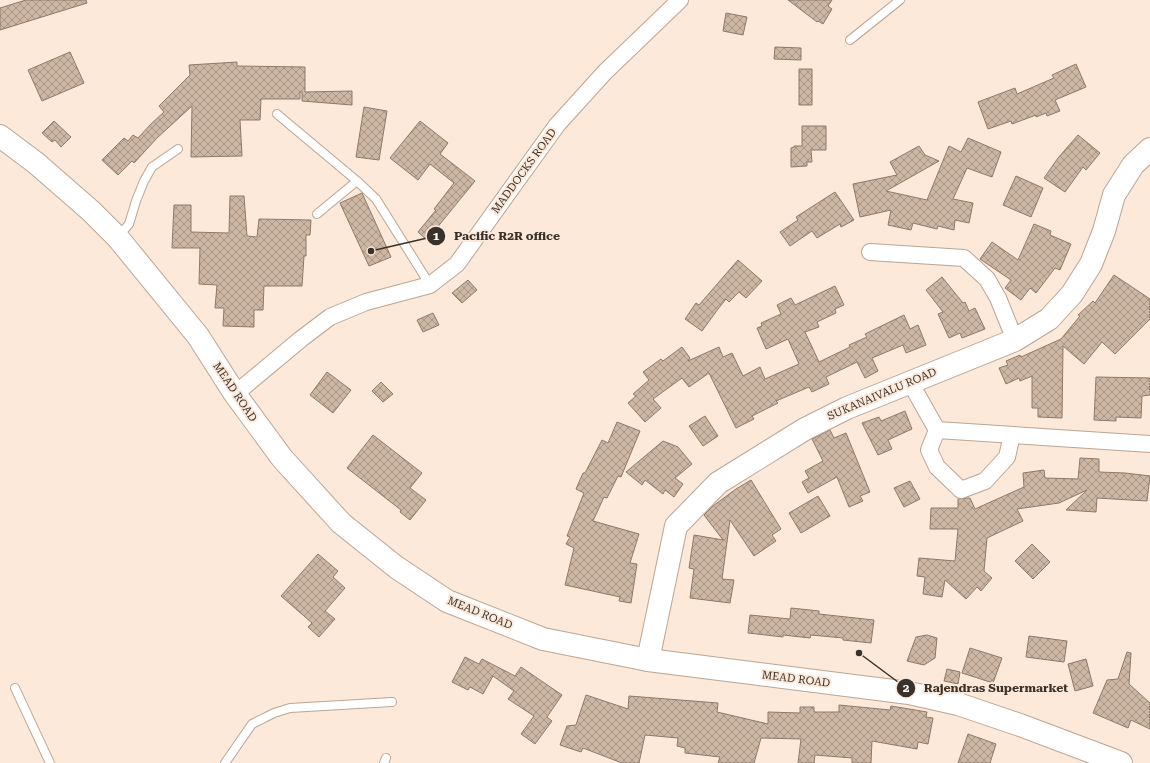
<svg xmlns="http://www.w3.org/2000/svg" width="1150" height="763" viewBox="0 0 1150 763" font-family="'Roboto Serif',serif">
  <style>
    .building { fill: url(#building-cross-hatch); stroke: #8e7968 }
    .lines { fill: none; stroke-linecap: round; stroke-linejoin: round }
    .lane-casing { stroke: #bba593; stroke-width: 10 }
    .street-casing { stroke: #bba593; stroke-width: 18 }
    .secondary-casing { stroke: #bba593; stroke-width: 24 }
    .primary-casing { stroke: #bba593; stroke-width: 24 }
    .lane { stroke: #fff; stroke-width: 8 }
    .street { stroke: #fff; stroke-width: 16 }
    .secondary { stroke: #fff; stroke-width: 22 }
    .primary { stroke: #fff; stroke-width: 22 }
    .labels { text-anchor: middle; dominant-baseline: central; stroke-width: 4; stroke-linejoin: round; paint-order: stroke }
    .street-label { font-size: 11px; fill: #3a312a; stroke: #fce9da }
    .leader { fill: none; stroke: #3a312a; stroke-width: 1.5 }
    .callout-dot { fill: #3a312a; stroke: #fce9da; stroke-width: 1.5 }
    .mark-label { font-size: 12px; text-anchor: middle; font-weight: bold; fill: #fff }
    .callout-label { font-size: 12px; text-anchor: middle; font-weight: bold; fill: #3a312a; stroke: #fce9da; stroke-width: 4; stroke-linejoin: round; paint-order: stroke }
  </style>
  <defs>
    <pattern id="building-cross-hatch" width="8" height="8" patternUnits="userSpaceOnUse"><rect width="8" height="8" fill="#cdb6a4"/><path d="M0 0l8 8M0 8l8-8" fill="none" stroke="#a79586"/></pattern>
  </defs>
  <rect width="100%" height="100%" fill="#fce9da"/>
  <path class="building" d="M26,0H86L87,3L0,30V8Z
    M788,0H832L828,6L832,9L823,24L818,21L817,22Z
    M726,13L747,17L743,35L723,31Z
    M775,47L801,48V60L774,59Z
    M70,52L84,83L42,101L28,70Z
    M237,62V66L305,67V92L352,91V105L302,101V92H300V99H261L260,120H240L242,156L191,157L192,106L157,138L134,163L132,161L118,175L102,160L124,138L128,141L133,135L138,138L151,124L164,112L159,106L190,75L189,65Z
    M1076,64L1086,87L1055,100L1060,111L1047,116L1046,113L1036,117V115L1012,124L1011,121L988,129L978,102L1015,88L1017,94L1054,78L1052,75Z
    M799,69H812V105H799Z
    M364,107L387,111L379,160L356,157Z
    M54,121L71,137L61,147L55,140L52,142L42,133Z
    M420,121L448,143L440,154L475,181L427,240L418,232L436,210L434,209L454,183L430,164L418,180L390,158Z
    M802,126H826V150H811L812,162H807V166L791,167V148L794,147V146H802Z
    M1078,135L1100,153L1086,170L1083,167L1065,192L1044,178L1058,158Z
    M968,138L1001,152L992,177L967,168L953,199L973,203L969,223L955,220L954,230L938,226L937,229L913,223L911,230L888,225L891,210L860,217L853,184L897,175L890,162L919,146L925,155L939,161L886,191L927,200L949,146L961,152Z
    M1016,176L1043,188L1031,217L1003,205Z
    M835,192L854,220L841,227L840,224L817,238L812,231L790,246L780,232L798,220L796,217Z
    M362,193L391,257L369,266L340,203Z
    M230,196H244L247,236L257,237L259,219L311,220L310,235H306V256H304L302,286H264L263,310H254V327L223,326L224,308H215L217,285L199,284L200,248H172L174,205H191V232L229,233Z
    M1034,224L1051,231L1050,235L1071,244L1060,270L1055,268L1036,293L1030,288L1021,300L1005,288L1011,280L980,259L992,242L1018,260Z
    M738,260L762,281L746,298L739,292L729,302L726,299L718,309L702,331L685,319L696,303L699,305Z
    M1114,275L1150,299V319L1115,354L1102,342L1084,364L1063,346L1062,418L1038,417V408H1032V376L1020,381L1019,378L1006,384L999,368L1008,365L1006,361L1020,355L1021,357L1061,339L1080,316L1078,315L1093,301L1095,303Z
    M942,277L963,303L965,302L969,311L975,308L985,329L962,338L960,333L949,338L938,314L943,312L926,290Z
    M468,280L477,290L462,303L452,293Z
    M835,286L844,305L835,309L836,313L817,322L819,327L805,332L819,362L850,347L849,345L867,337L865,334L904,315L910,329L918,325L926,345L906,353L903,345L872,358L878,371L865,378L857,362L826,377L829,384L812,392L809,387L776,401L778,403L752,416L754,419L736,428L709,373L689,387L682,378L653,399L661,408L645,422L628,403L636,396L633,394L649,380L643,372L661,359L663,361L682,347L690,358L688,361L719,347L723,357L732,353L743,376L760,367L765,379L799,364L788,339L766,349L757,328L762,326L761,323L781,314L777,305L791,298L795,305Z
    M433,313L439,325L423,332L417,320Z
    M327,372L351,390L333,413L310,395Z
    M1096,377L1150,378V395L1142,396L1141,418L1116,417V421L1094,420Z
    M381,382L393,394L383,402L372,391Z
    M905,411L912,429L888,440L892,449L878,455L862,423L879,417L881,421Z
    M705,416L718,436L703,446L689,426Z
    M617,422L640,431L621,477L618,476L607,498L604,497L593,521L639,534L630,563L637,564L631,603L619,601L620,597L565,585L574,548L566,544L570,537L567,536L584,493L576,489L583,473H585L602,440L608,443Z
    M830,430L834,438L846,433L870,492L860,496L863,501L849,507L837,477L808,493L802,482L809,478L805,471L823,461L812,439Z
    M373,435L422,473L410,488L426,500L410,520L400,512L401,510L347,468Z
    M663,441L678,447L692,464L675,478L683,484L674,497L665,490L663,494L645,480L642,485L626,472Z
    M1080,458L1099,459V472L1125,473L1150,476L1147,501L1097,498L1096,512L1066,510L1087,490L1059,503L1017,509L1023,521L987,538L984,571L992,578L981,591L977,587L966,599L945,580L942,597L923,594L925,577L917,576L919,558L955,561L958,529H930L931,508H958V499L966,498H970L975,509L1024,487L1023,473L1044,470L1045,478L1078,479Z
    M751,480L781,529L772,535L776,541L754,556L730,520L722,579L734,580L730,603L690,598L694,569L689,568L694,535L723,540L704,515L713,506L736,489Z
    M910,481L920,499L904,507L894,488Z
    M818,496L830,516L801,533L789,513Z
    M1032,544L1050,562L1033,579L1015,561Z
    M318,554L338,571L333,577L345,588L325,611L335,619L319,637L308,627L312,623L281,596Z
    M791,608L819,611V614L874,620L871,643L843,640V638L811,635L810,638L783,635V637L748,633L750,615L790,619Z
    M927,635L937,638L935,658L924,665L907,661L916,637Z
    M1029,636L1067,641L1064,662L1026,657Z
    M970,648L1002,658L993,683L962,673Z
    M1127,652L1131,653L1129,684L1150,703V729L1131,720L1128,728L1093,713L1107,680L1118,679Z
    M465,657L479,664L482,659L515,676L521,667L562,695L547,717L552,721L535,744L521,734L534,716L508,699L514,691L493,676L483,694L470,687L468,690L452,682Z
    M1086,659L1093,686L1075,691L1068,664Z
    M947,669L960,672L958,684L944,681Z
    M586,695L628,709L629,696L718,703L717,712L768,724V712L800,713V707H814V712H839V705L890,710L891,706L927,712L926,717L933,718L928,744L918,742L917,749L872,741L871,763H852V758L815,755L814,763H798L801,739L761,738L754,763H718L720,757L685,753V748L677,746L678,738L645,735L639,763H622L583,748L581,752L560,745L567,726L576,725Z
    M968,734L996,744L990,763H958Z"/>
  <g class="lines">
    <defs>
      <path id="lane" d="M850,40L900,0
        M277,114L357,181
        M317,214L357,181L376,199L430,285
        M118,237L129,224L136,201L144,181L152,167L178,149
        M15,688L50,763
        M225,763L252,724L274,713L290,708L392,702
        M384,763L386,758"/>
      <path id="street" d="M870,252L964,258L987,279L998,298L1015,340
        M910,382L937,430L1150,444
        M235,394L301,339L330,317L366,302L430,285L457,264L557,125L605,72L680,0
        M937,430L929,450L937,467L961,490L985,481L1007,457L1012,435"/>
      <path id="secondary" d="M648,660L676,526L718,483L805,429L847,408L1015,340L1049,319L1072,294L1091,264L1104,231L1114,195L1133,165L1150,149"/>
      <path id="primary" d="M0,136L36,163L91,211L118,238L198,336L235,394L282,458L341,523L396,567L447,601L543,639L648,660L909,693L958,704L1020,725L1121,763"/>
    </defs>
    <use href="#lane" class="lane-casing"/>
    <use href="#street" class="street-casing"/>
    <use href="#secondary" class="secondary-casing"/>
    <use href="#primary" class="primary-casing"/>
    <use href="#lane" class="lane"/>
    <use href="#street" class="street"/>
    <use href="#secondary" class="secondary"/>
    <use href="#primary" class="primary"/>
  </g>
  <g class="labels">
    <g class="street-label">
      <text transform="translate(524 171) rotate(-54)">MADDOCKS ROAD</text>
      <text transform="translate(235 392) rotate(56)">MEAD ROAD</text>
      <text transform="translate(882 394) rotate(-23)">SUKANAIVALU ROAD</text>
      <text transform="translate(480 613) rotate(22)">MEAD ROAD</text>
      <text transform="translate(796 679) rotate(7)">MEAD ROAD</text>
    </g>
  </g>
  <path class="leader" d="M371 251L436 236M859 653L906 688"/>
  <g class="callout-dot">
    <circle cx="371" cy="251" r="4"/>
    <circle cx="859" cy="653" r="4"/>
    <circle cx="436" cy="236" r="10"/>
    <circle cx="906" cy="688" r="10"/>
  </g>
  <g class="mark-label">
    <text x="436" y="240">1</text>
    <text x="906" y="692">2</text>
  </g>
  <g class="callout-label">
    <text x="507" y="240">Pacific R2R office</text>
    <text x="996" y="692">Rajendras Supermarket</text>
  </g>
</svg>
